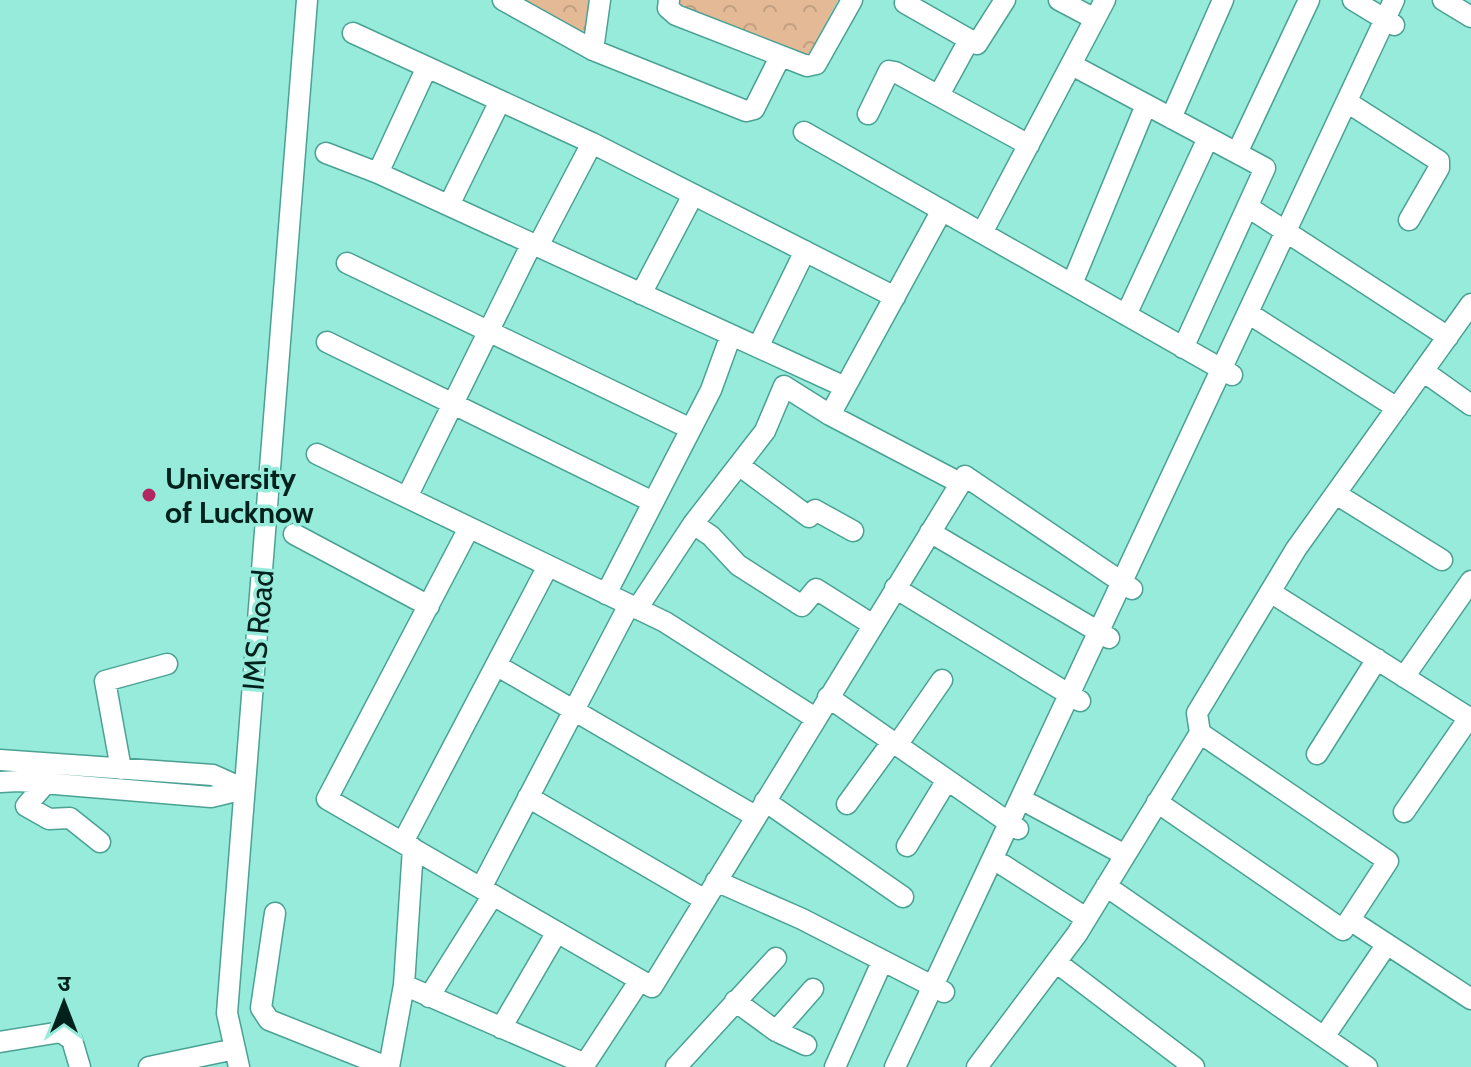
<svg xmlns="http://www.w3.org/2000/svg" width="1471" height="1067" viewBox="0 0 1471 1067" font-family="Cabin,'Noto Sans Devanagari',sans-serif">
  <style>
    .park { fill: url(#park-crowns) }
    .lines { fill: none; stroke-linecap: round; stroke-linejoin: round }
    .minor-casing { stroke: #4ba193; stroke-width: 23 }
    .minor { stroke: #fff; stroke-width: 20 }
    .poi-dot { fill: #b22661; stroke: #96ebdb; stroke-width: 3 }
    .labels { text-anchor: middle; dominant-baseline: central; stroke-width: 7; stroke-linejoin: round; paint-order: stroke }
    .poi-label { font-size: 30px; font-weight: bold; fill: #00211c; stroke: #96ebdb; text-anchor: start }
    .street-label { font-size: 30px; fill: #00211c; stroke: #96ebdb }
  </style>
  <defs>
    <pattern id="park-crowns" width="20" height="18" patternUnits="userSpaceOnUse" patternTransform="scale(2)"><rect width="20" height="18" fill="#e3b996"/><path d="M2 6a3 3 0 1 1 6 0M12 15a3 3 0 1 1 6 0" fill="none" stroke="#c19f81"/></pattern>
  </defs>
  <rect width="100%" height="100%" fill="#96ebdb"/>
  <path class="park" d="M520,0H593L588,40Z
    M677,0H838L808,57L676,6Z"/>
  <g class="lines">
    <defs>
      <path id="minor" d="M503,0L593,50L746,111L754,109L780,57
        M669,0L668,8L676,15L807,66L816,64L852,0
        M1059,0L1095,19
        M1353,0L1394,25
        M1443,0L1471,17
        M905,3L977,44L1005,0
        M353,33L592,143L895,297
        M593,50L600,0
        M1072,65L1265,168L1183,348
        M939,95L969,40
        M1347,102L1439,161V168L1409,220
        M868,114L889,71L895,72L1029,145
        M1171,118L1223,0
        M804,132L1232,375
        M326,153L378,173L845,387
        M1237,153L1309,0
        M378,173L427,67
        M449,205L500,101
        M1248,207L1448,337
        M982,233L1105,0
        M538,246L592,143
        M347,263L691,429
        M1072,284L1146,105
        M641,294L693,195
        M1248,313L1397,408
        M1126,315L1208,138
        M327,342L653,502
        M758,347L805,251
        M1423,371L1471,405
        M830,415L942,210
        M317,454L665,622L815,718
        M740,466L809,517L815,510L853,531
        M1336,494L1442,560
        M407,497L532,243
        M693,524L711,536L738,565L802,606L816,589L873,625
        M469,528L327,799L652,987L965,476L1132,589
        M930,532L1109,638
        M294,534L429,606
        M895,588L1080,701
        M1270,592L1471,719
        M606,594L711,390L731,335
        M637,609L693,524L765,431L784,386L830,415L960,483
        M496,665L755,816
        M1404,677L1471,581
        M828,697L1018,829
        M897,745L942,680
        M1317,754L1377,659
        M0,760L213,775L244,789
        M121,769L105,681L167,664
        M0,782L19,781L211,797L244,789
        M46,783L26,806L49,819L70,818L100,842
        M528,797L705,900
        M765,801L903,897
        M1157,802L1343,930L1388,861L1200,733
        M847,804L892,742
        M1032,805L1125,855
        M1404,812L1469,718
        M403,842L548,566
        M907,846L947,780
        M1003,865L1086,918
        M716,881L802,919L944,992
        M1106,886L1367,1067
        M481,888L629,605
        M275,913L261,1008L269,1020L387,1067
        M1350,920L1471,999
        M1056,962L1194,1067
        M404,985L585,1064L640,980
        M429,997L493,895
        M735,1001L776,1031L806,1045
        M501,1028L557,932
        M776,1031L813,989
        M1324,1037L1387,944
        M0,1042L61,1032L72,1040L80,1067
        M149,1067L235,1049
        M239,1067L227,1013L307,0
        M389,1067L404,985L413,848
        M676,1067L776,958
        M835,1067L882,962
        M895,1067L1394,0
        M977,1067L1077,934L1200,733L1197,713L1296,549L1471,304"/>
    </defs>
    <use href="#minor" class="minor-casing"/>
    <use href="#minor" class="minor"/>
  </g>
  <circle class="poi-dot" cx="149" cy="495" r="8"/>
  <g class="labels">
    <g class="poi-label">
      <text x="165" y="478">University<tspan x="165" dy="34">of Lucknow</tspan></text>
    </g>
    <g class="street-label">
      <text transform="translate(258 630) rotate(-85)">IMS Road</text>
    </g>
  </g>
  <g transform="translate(64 1003)" stroke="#96ebdb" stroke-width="6" paint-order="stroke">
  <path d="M0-6L14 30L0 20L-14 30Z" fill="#00211c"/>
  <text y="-12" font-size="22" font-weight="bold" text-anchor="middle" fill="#00211c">उ</text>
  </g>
</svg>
